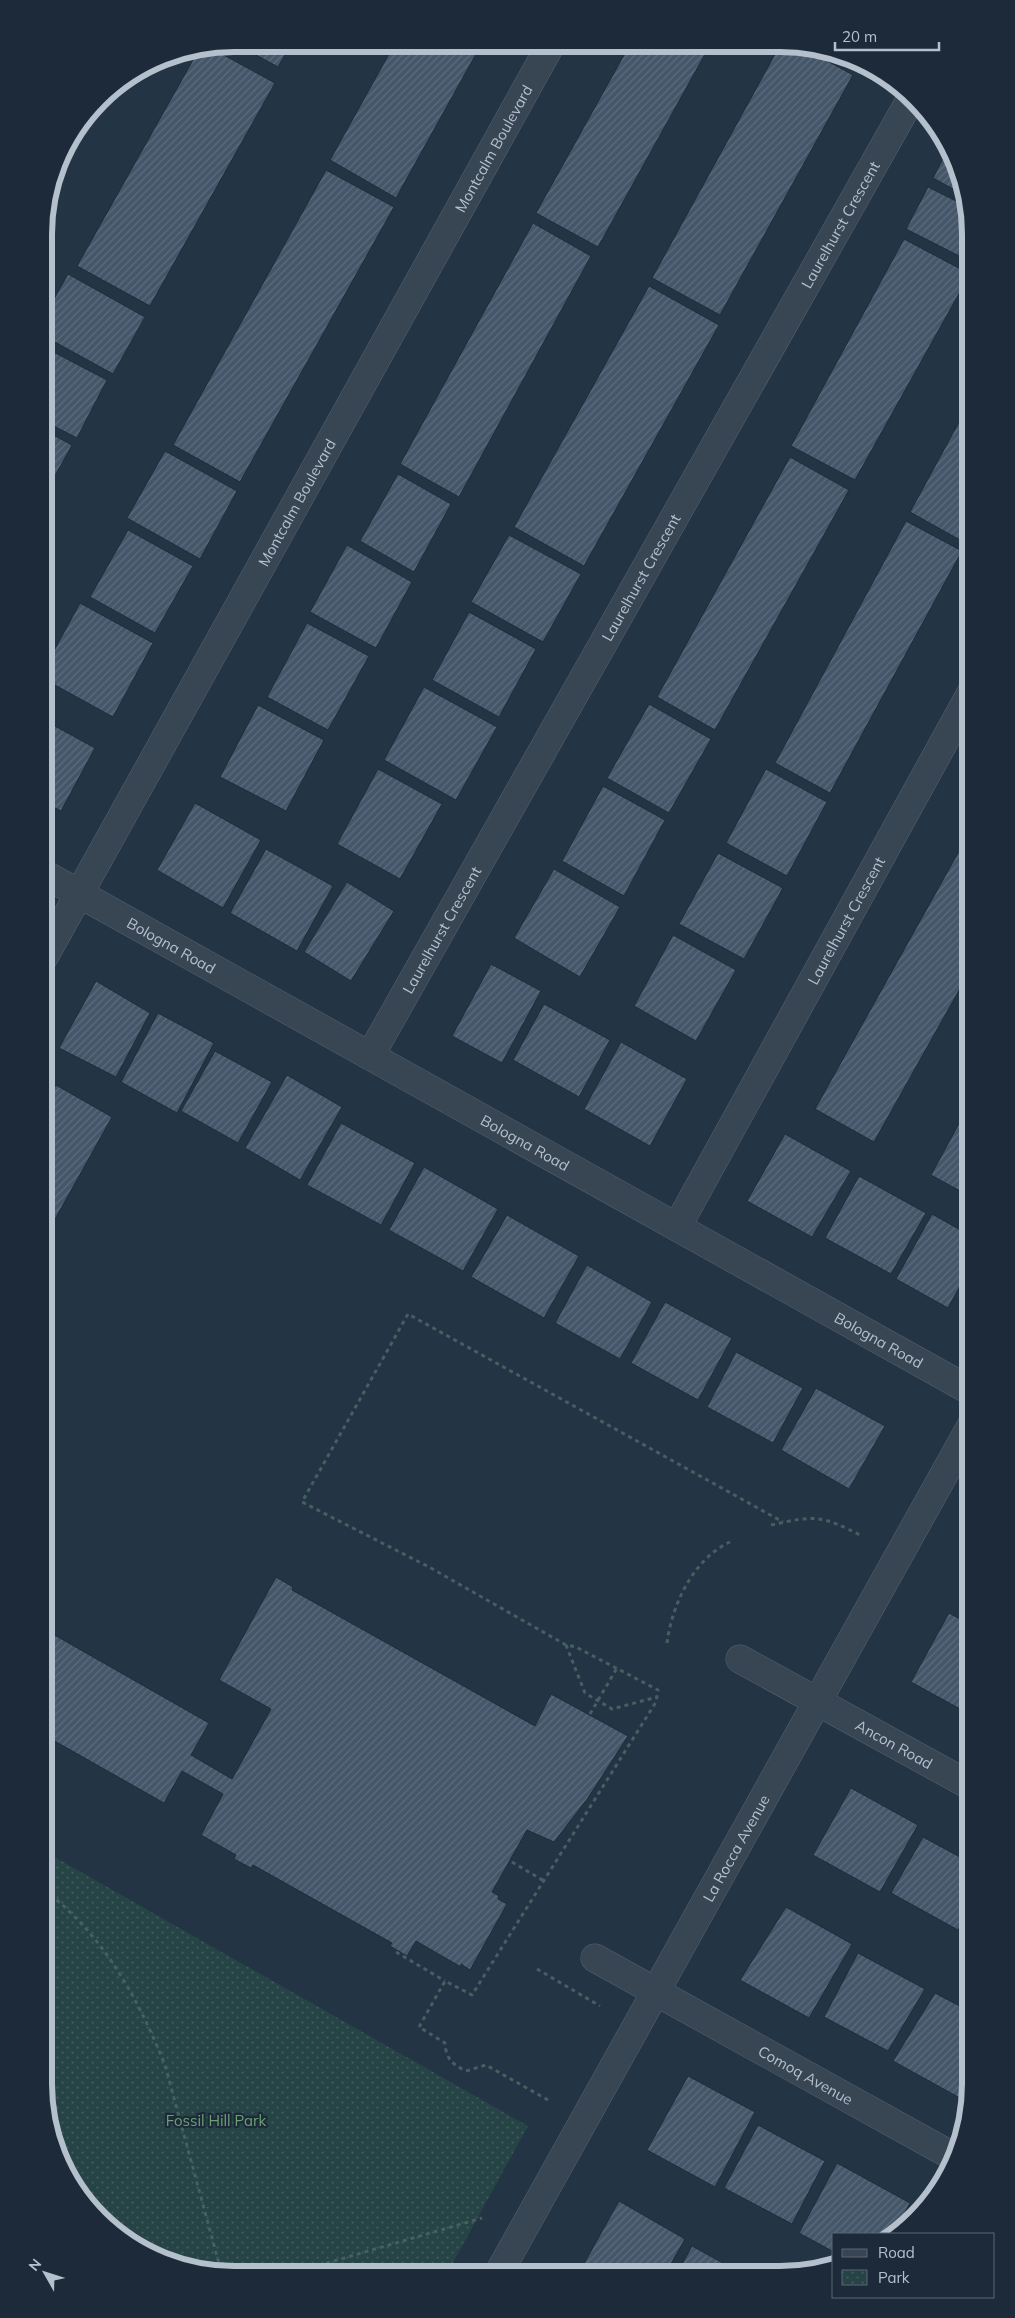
<svg xmlns="http://www.w3.org/2000/svg" width="1015" height="2318" viewBox="0 0 1015 2318" font-family="Mulish,sans-serif">
  <style>
    .park { fill: url(#park-dots) }
    .building { fill: url(#building-hatch); stroke: #1f2c3b }
    .lines { fill: none; stroke-linecap: round; stroke-linejoin: round }
    .minor-casing { stroke: #566371; stroke-width: 29 }
    .path { stroke: #446061; stroke-width: 3; stroke-dasharray: 4 4; stroke-linecap: butt }
    .minor { stroke: #384553; stroke-width: 28 }
    .labels { text-anchor: middle; dominant-baseline: central; stroke-width: 4.5; stroke-linejoin: round; paint-order: stroke }
    .street-label { font-size: 15px; fill: #b5c0cd; stroke: #1d2a39 }
    .park-label { font-size: 15px; fill: #6aa173; stroke: #1d2a39 }
    .rim { fill: none; stroke: #b5c0cd; stroke-width: 6 }
  </style>
  <defs>
    <pattern id="park-dots" width="8" height="8" patternUnits="userSpaceOnUse" patternTransform="scale(1.25)"><rect width="8" height="8" fill="#264345"/><path d="M2 2h.1M6 6h.1" fill="none" stroke="#435c5f" stroke-width="1.8" stroke-linecap="round"/></pattern>
    <pattern id="building-hatch" width="6" height="6" patternUnits="userSpaceOnUse" patternTransform="scale(1.25)"><rect width="6" height="6" fill="#445669"/><path d="M-1 1l2-2M0 6l6-6M5 7l2-2" fill="none" stroke="#5d6c7d"/></pattern>
  </defs>
  <rect width="100%" height="100%" fill="#233444"/>
  <path class="park" d="M44,1851L528,2126L449,2270L198,2271L150,2254L109,2227L69,2179L50,2133L44,2083Z"/>
  <path class="building" d="M236,44H291L278,67Z
    M394,45H481L396,198L330,160Z
    M629,46L709,47L598,247L536,213Z
    M779,47H802L853,75L720,315L652,278Z
    M817,47L862,63L858,71Z
    M211,48L275,83L150,306L77,266L198,51Z
    M949,147L965,185L966,196L933,178Z
    M326,170L394,207L240,482L173,445Z
    M928,187L968,207L971,234V262L906,229Z
    M533,223L591,256L459,497L400,464Z
    M904,239L970,274L855,480L791,446Z
    M68,274L145,317L113,374L44,336V317Z
    M649,286L719,325L584,566L514,527Z
    M44,347L107,380L77,438L44,421Z
    M971,400V541L969,545L910,512Z
    M44,430L72,445L44,496Z
    M165,451L237,491L200,559L127,518Z
    M790,457L849,490L715,730L657,697Z
    M398,474L451,504L414,572L360,541Z
    M906,521L962,551L830,793L775,763Z
    M128,530L193,566L155,633L90,597Z
    M509,535L581,574L543,642L471,602Z
    M347,545L412,582L376,648L310,612Z
    M80,603L153,643L113,717L44,679V669Z
    M469,612L536,649L499,717L432,680Z
    M307,623L369,656L328,730L267,697Z
    M424,687L497,727L456,800L384,760Z
    M649,704L711,739L669,813L607,778Z
    M258,705L324,740L286,811L220,777Z
    M44,720L95,748L61,811L44,802Z
    M378,769L442,804L400,879L337,844Z
    M766,769L827,802L787,876L726,843Z
    M603,786L665,820L624,896L562,861Z
    M195,803L261,840L223,908L157,870Z
    M968,835L971,837V969L874,1142L815,1109Z
    M266,849L333,886L297,951L230,913Z
    M718,853L783,888L744,959L679,924Z
    M554,869L620,907L580,977L514,938Z
    M347,882L394,911L351,981L304,952Z
    M673,935L736,970L696,1041L634,1006Z
    M491,964L541,991L502,1063L452,1036Z
    M96,981L150,1013L116,1077L59,1048Z
    M544,1004L610,1040L579,1097L513,1060Z
    M158,1013L214,1043L177,1113L121,1082Z
    M621,1042L687,1079L650,1146L584,1109Z
    M215,1051L272,1082L238,1143L181,1111Z
    M287,1075L342,1107L300,1180L245,1148Z
    M56,1085L112,1117L44,1239V1106Z
    M962,1118L971,1123V1197L931,1175Z
    M341,1123L415,1163L381,1225L307,1185Z
    M785,1134L851,1171L812,1237L747,1201Z
    M424,1167L498,1209L463,1271L389,1230Z
    M859,1176L926,1213L891,1274L825,1238Z
    M932,1214L971,1236V1266L948,1308L896,1279Z
    M507,1215L579,1256L544,1318L471,1277Z
    M587,1265L652,1302L620,1359L555,1323Z
    M665,1302L732,1338L698,1400L631,1363Z
    M736,1352L803,1388L773,1443L707,1407Z
    M816,1388L885,1426L849,1489L781,1450Z
    M276,1577L293,1587L292,1590L535,1726L551,1694L628,1736L588,1798L554,1842L527,1830L492,1892L499,1896L498,1899L507,1904L470,1970L461,1964V1967L416,1941L407,1956L390,1946L392,1943L253,1865L251,1868L234,1859L236,1855L201,1835L223,1794L182,1771L164,1803L44,1735V1629L209,1723L191,1755L232,1779L271,1709L219,1680Z
    M949,1613L971,1625V1715L911,1682Z
    M851,1788L918,1825L880,1892L813,1855Z
    M923,1837L971,1863V1907L958,1930L891,1893Z
    M786,1907L852,1944L809,2018L740,1980Z
    M858,1953L925,1989L888,2051L824,2017Z
    M935,1993L971,2012L969,2103L893,2061Z
    M688,2076L755,2112L715,2187L647,2150Z
    M758,2125L825,2161L792,2224L724,2188Z
    M837,2163L910,2203L893,2234H834V2252L799,2233Z
    M619,2201L685,2239L668,2269H581Z
    M692,2246L732,2268H680Z"/>
  <g class="lines">
    <defs>
      <g id="minor">
        <path id="s1" d="M44,874L971,1391"/>
        <path id="s2" d="M44,957L550,46"/>
        <path id="s3" d="M370,1056L912,97"/>
        <path id="s4" d="M677,1227L971,693"/>
        <path id="s5" d="M740,1659L971,1786"/>
        <path id="s6" d="M595,1958L956,2158"/>
        <path id="s7" d="M501,2269L971,1426"/>
      </g>
    </defs>
    <use href="#minor" class="minor-casing"/>
    <path class="path" d="M771,1525C816,1515 821,1515 862,1536
      M667,1643C672,1605 693,1559 730,1542
      M566,1645L429,1567L302,1502L408,1314L783,1522
      M590,1714L617,1668
      M512,1862L544,1881
      M44,1890C103,1934 138,1998 165,2065L221,2271
      M396,1952L445,1981
      M537,1969L600,2006
      M548,2100L486,2065L466,2071C452,2064 446,2059 445,2043L419,2027L445,1981L472,1995L656,1702L658,1690L576,1647L566,1645L585,1693L612,1709L657,1697
      M303,2270L482,2218"/>
    <use href="#minor" class="minor"/>
  </g>
  <g class="labels">
    <g class="street-label">
      <text stroke="none"><textPath href="#s2" startOffset="925">Montcalm Boulevard</textPath></text>
      <text stroke="none"><textPath href="#s3" startOffset="955">Laurelhurst Crescent</textPath></text>
      <text stroke="none"><textPath href="#s2" startOffset="520">Montcalm Boulevard</textPath></text>
      <text stroke="none"><textPath href="#s3" startOffset="550">Laurelhurst Crescent</textPath></text>
      <text stroke="none"><textPath href="#s4" startOffset="350">Laurelhurst Crescent</textPath></text>
      <text stroke="none"><textPath href="#s3" startOffset="145">Laurelhurst Crescent</textPath></text>
      <text stroke="none"><textPath href="#s1" startOffset="146">Bologna Road</textPath></text>
      <text stroke="none"><textPath href="#s1" startOffset="551">Bologna Road</textPath></text>
      <text stroke="none"><textPath href="#s1" startOffset="956">Bologna Road</textPath></text>
      <text stroke="none"><textPath href="#s5" startOffset="176">Ancon Road</textPath></text>
      <text stroke="none"><textPath href="#s7" startOffset="482">La Rocca Avenue</textPath></text>
      <text stroke="none"><textPath href="#s6" startOffset="241">Comoq Avenue</textPath></text>
    </g>
    <g class="park-label">
      <text x="216" y="2120">Fossil Hill Park</text>
    </g>
  </g>
  <path d="M0 0H1015V2318H0ZM234 52H780A182 182 0 0 1 962 234V2084A182 182 0 0 1 780 2266H234A182 182 0 0 1 52 2084V234A182 182 0 0 1 234 52Z" fill="#1d2a39" fill-rule="evenodd"/>
  <path class="rim" d="M234 52H780A182 182 0 0 1 962 234V2084A182 182 0 0 1 780 2266H234A182 182 0 0 1 52 2084V234A182 182 0 0 1 234 52Z"/>
  <rect x="832" y="2233" width="162" height="65" fill="#1d2a39" stroke="#5a6674"/>
  <rect x="842" y="2249" width="25" height="8" fill="#384553" stroke="#5a6674"/>
  <text x="878" y="2258" font-size="15" fill="#b5c0cd">Road</text>
  <rect x="842" y="2270" width="25" height="15" fill="url(#park-dots)" stroke="#5a6674"/>
  <text x="878" y="2283" font-size="15" fill="#b5c0cd">Park</text>
  <g transform="translate(45 2273) rotate(309)" stroke="#1d2a39" stroke-width="4" paint-order="stroke">
  <path d="M0-4L9 19L0 12L-9 19Z" fill="#b5c0cd"/>
  <text y="-8" font-size="14" font-weight="bold" text-anchor="middle" fill="#b5c0cd">N</text>
  </g>
  <path d="M835 42v8h104v-8" fill="none" stroke="#b5c0cd" stroke-width="2.5"/>
  <text x="842" y="42" font-size="15" fill="#b5c0cd" stroke="#1d2a39" stroke-width="4" paint-order="stroke">20 m</text>
</svg>
